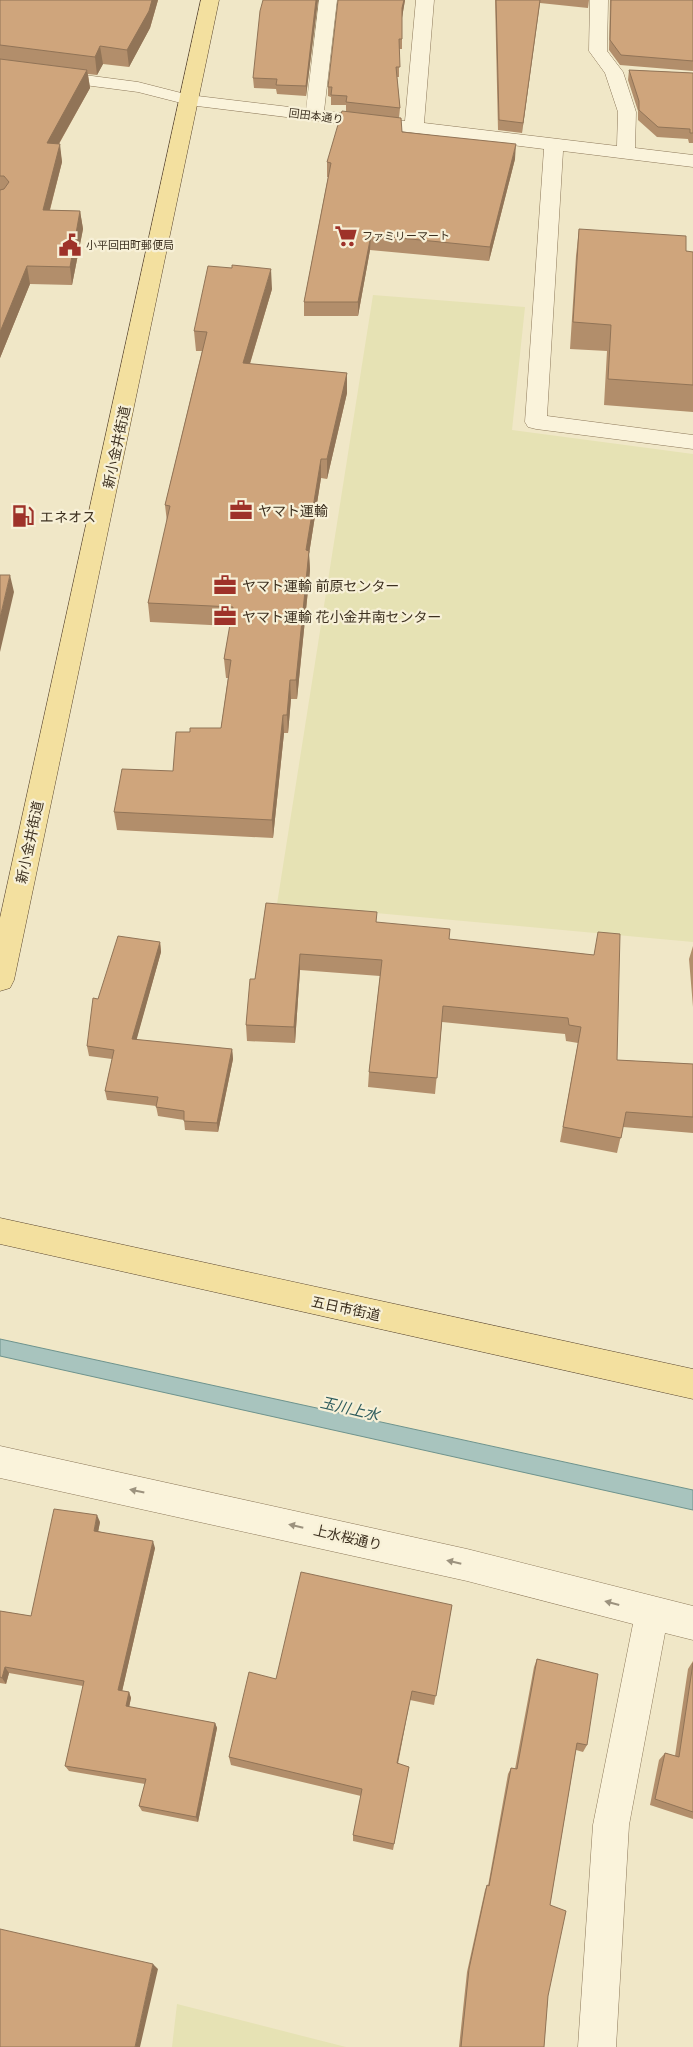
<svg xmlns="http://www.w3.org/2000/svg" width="693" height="2047" viewBox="0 0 693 2047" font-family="'PT Serif','Noto Sans JP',serif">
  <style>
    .farmland { fill: #e6e2b4 }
    .water { fill: #a8c4be; stroke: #6e938d }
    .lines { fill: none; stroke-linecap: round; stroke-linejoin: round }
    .minor-casing { stroke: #8d795b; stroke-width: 1 }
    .major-casing { stroke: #5b4730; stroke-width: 1 }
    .minor { fill: #faf3db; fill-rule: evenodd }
    .major { fill: #f3e09f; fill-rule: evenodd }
    .wall { fill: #b28e6b }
    .shaded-wall { fill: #917457 }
    .building { fill: #cfa57c; stroke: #917457 }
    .oneway { fill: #9c927e }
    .labels { text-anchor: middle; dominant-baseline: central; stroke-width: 4.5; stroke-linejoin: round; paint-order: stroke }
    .far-street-label { font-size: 11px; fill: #3d3020; stroke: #f7f0d7 }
    .far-poi-label { font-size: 11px; fill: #3d3020; stroke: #f7f0d7; text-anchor: start }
    .street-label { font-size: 14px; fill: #3d3020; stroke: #f7f0d7 }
    .poi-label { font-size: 14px; fill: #3d3020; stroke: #f7f0d7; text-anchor: start }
    .water-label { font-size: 15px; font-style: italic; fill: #2e5c5d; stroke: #f7f0d7 }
  </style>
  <rect width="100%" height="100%" fill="#f0e7c7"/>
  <path class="farmland" d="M373,295L525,307L512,430L693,454V942L277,904Z
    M177,2004L346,2047H172Z"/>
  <path class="water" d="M0,1339L693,1490V1510L0,1356Z"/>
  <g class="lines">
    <defs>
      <path id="minor" d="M319,0H337L324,111L405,121L416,0H434L424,123L617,146L618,112L605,73L589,51L590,0H608L607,51L623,72L636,112L635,148L693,155V167L563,151L547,416L693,435V449L536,429L528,427L525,422L544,149L189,105L138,92L0,74V64L138,82L189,95L306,109Z
        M0,1446L467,1549L693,1606V1640L665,1633L629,1825L616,2047H578L593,1825L633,1624L467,1581L0,1478Z"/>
      <path id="major" d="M201,0H219L14,980L10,988L0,991V918Z
        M0,1218L693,1369V1399L0,1244Z"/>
    </defs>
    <use href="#minor" class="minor-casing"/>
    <use href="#major" class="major-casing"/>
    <use href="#minor" class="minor"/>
    <use href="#major" class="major"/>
  </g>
  <path class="wall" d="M0,0H158L150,28L129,67L103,64L97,75L88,74L90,88L59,144L62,162L50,210L80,211L83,229L72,285L30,284L0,358Z
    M318,0L306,96L277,94L276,89L254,88L253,78Z
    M405,0L402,17V49H399V77H397L400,108L399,118L402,132L515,159L489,261L370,250L358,316H304V302L328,177H327V162L346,112V105H331V97L328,96V87Z
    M495,0H589L588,8L540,3L522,133L498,130Z
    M610,0H693V71L620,65L609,50Z
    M629,70L693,73V143H689L688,139L657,137L638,120V111L628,80Z
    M579,229L686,251L693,252V412L604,405L607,351L570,349L576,256Z
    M272,289L250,364L347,373V393L327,479L321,478L309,554L310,570L297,699H291L288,733H284L273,838L117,830L114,812L173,771L190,732L221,728L228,678H226L224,659L230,626L150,622L148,603L167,522L165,505L202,351H196L194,331Z
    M266,903L377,922L449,939L594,955L617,1060L693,1064V1133L623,1127L617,1153L560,1142L578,1043L566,1041L565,1034L442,1022L435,1094L368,1087L369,1072L380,976L300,970L295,1043L247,1041L246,1025L255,979Z
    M160,942L161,952L136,1040L232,1049L233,1059L218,1132L185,1130L184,1120L158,1116L156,1106L107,1100L105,1091L112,1059L89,1056L87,1046L98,999Z
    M693,946V1007L689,959Z
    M100,1522L98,1531L155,1548L122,1691L129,1692L131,1698L129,1707L215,1723L217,1728L198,1822L142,1811L139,1806L145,1784L69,1771L65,1766L83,1686L9,1673L6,1684L0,1683V1611L31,1616Z
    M452,1605L434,1705L410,1700L398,1764L409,1767L393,1850L353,1841V1835L361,1796L231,1765L229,1757L276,1679Z
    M537,1659L587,1745L583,1752L576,1750L550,1905L548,1996L544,2047H459L467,1972L485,1890L487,1885L488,1886L508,1774L511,1768L515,1769L534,1667Z
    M693,1661V1819L650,1805L659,1760L665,1753L675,1756L688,1669Z"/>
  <path class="shaded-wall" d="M152,0H158L150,28L129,67L127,50Z
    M316,0H318L306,96V86Z
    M404,0H405L402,18V8Z
    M540,0L522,133L523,123Z
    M100,46L103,64L97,75L95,57Z
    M87,70L90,88L49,161L47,143Z
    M60,144L62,162L45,228L43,210Z
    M516,144L515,159L489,261L490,247Z
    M80,211L83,229L72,285L70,267Z
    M371,235L370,250L358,316V302Z
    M27,266L30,284L0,358V332Z
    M271,269L272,289L244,383L243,363Z
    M347,373V393L327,479V459Z
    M321,459V478L309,554L310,570L297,699L296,680L306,550Z
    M10,575L14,592L0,652V618Z
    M290,680L291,699L288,733L287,715Z
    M283,715L284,733L273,838L272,820Z
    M160,942L161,952L134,1049L132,1039Z
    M300,954V970L295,1043L294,1027Z
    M232,1049L233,1059L218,1132L217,1123Z
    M97,1515L100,1522L97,1538L94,1531Z
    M153,1541L155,1548L121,1696L118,1690Z
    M5,1667L9,1673L6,1684L2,1678Z
    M412,1691L410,1700L396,1771L397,1763Z
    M129,1692L131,1698L128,1712L126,1706Z
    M215,1723L217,1728L198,1822L196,1817Z
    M153,1964L158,1969L140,2047H135Z"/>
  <path class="building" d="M0,0H152L149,11L127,50L100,46L95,57L0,45Z
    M263,0H316L306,86L276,85L277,79L253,78L260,11Z
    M338,0H404L402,8V39H399L400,67H396L400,108L346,102L347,96L331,95L332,87H328Z
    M496,0H540L523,123L499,120Z
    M611,0H693V61L621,55L610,40Z
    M0,59L87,70L47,143L60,144L43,210L80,211L70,267L27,266L0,332V190L4,189L9,182L4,176H0Z
    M629,70L693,73V133H690V129L658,127L639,110V101Z
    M342,111L401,118L402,132L516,144L490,247L371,235L358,302H304L331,163L327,162Z
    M579,229L686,236V251L693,252V385L608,379L611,325L573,322Z
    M232,265L271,269L243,363L347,373L327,459H321L306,550L309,551L296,680H290L287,715H283L272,820L114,812L122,769L173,771L176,732H190V728H221L231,660L224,659L233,607L148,603L170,506L165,505L207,332L194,331L208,266L232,268Z
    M0,575H10L0,618Z
    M266,903L377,912L376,922L450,929L449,939L594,955L598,932L620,934L617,1060L693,1064V1117L626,1112L621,1138L563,1127L581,1027L569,1025L568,1018L443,1006L437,1078L369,1072L382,960L300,954L294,1027L246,1025L250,979H255Z
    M118,936L160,942L132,1039L232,1049L217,1123L184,1121V1111L156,1107L158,1097L105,1091L114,1050L87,1046L93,998L98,999Z
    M54,1509L97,1515L94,1531L153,1541L118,1690L129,1692L126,1706L215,1723L196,1817L139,1806L146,1779L65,1766L84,1681L5,1667L2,1678L0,1677V1611L31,1616Z
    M301,1572L452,1605L436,1696L412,1691L397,1763L409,1767L394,1844L353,1835L362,1789L229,1757L249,1672L276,1679Z
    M537,1659L598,1674L587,1745L577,1743L550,1905L566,1911L548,1996L544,2047H461L469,1969L487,1885L489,1886L511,1768L517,1769Z
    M693,1663V1812L655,1799L665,1753L679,1757Z
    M0,1929L153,1964L135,2047H0Z"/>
  <defs><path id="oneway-solid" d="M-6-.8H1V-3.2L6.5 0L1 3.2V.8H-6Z" transform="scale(1.25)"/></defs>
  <g class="oneway">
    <use href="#oneway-solid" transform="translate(137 1491) rotate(-168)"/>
    <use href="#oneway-solid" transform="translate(296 1526) rotate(-167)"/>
    <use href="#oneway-solid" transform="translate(454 1562) rotate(-167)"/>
    <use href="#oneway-solid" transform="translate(612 1603) rotate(-165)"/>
  </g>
  <defs>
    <symbol id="supermarket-bare" viewBox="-9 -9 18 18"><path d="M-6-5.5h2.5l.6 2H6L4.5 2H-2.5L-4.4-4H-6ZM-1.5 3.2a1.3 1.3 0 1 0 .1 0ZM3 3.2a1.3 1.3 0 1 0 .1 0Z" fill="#9e3229" stroke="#f7f0d7" stroke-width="2.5" paint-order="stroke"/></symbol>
    <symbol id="civic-bare" viewBox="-9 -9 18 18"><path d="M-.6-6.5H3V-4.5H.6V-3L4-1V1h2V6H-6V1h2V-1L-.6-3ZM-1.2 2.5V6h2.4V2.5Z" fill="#9e3229" stroke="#f7f0d7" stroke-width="2.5" paint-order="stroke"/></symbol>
    <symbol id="office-bare" viewBox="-9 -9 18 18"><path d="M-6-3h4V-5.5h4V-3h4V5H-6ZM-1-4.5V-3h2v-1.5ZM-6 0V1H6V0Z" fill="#9e3229" stroke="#f7f0d7" stroke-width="2.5" paint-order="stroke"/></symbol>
    <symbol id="fuel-bare" viewBox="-9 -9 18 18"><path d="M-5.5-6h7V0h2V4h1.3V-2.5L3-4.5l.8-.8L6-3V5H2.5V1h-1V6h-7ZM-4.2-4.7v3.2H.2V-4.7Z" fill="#9e3229" stroke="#f7f0d7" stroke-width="2.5" paint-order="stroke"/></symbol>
  </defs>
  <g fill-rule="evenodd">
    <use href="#supermarket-bare" x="330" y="220" width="32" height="32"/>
    <use href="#civic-bare" x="54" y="229" width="32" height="32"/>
    <use href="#office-bare" x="225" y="494" width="32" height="32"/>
    <use href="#fuel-bare" x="7" y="500" width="32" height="32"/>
    <use href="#office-bare" x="209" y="569" width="32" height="32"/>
    <use href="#office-bare" x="209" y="600" width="32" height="32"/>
  </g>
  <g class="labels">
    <g class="far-street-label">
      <text transform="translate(316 116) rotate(7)">回田本通り</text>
    </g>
    <g class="far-poi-label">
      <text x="362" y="236">ファミリーマート</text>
      <text x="86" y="245">小平回田町郵便局</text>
    </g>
    <g class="street-label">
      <text transform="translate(116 447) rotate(-78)">新小金井街道</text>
      <text transform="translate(29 842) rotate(-78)">新小金井街道</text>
      <text transform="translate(346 1308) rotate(12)">五日市街道</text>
      <text transform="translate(348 1537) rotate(13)">上水桜通り</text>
    </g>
    <g class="poi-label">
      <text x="258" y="510">ヤマト運輸</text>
      <text x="40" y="516">エネオス</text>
      <text x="242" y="585">ヤマト運輸 前原センター</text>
      <text x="242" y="616">ヤマト運輸 花小金井南センター</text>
    </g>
    <g class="water-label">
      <text transform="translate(350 1408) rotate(13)">玉川上水</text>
    </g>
  </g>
</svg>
